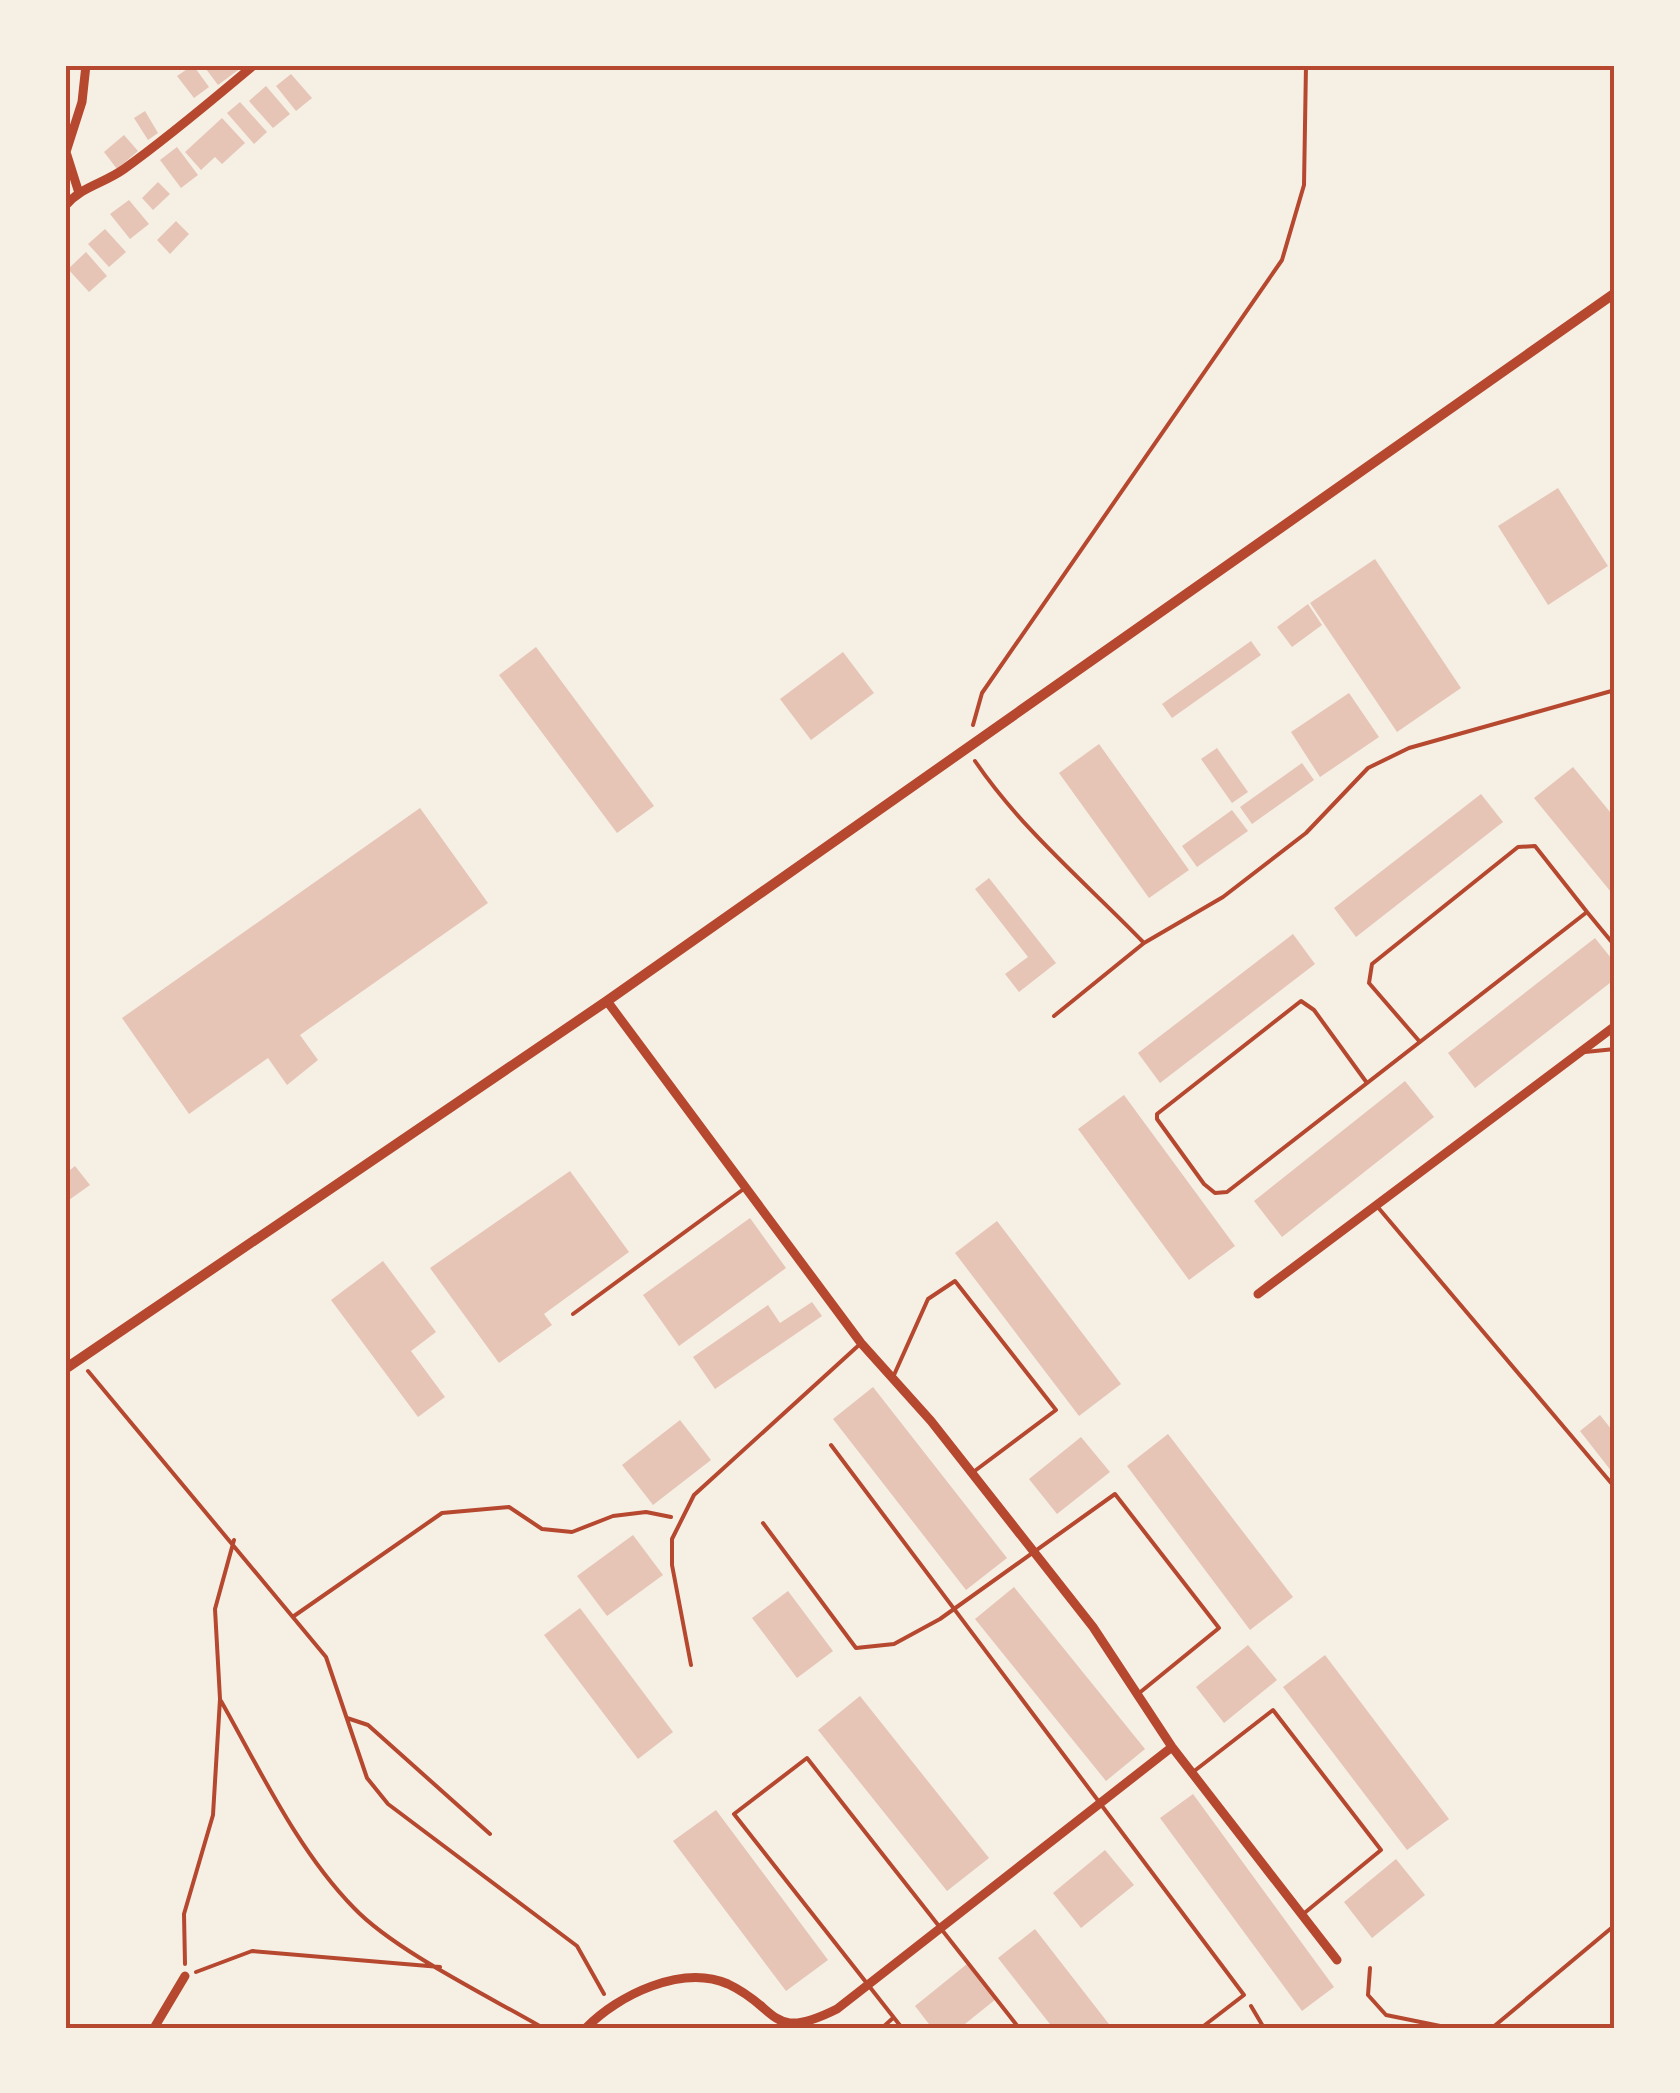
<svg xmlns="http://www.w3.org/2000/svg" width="1680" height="2093" viewBox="0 0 1680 2093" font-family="Commissioner,sans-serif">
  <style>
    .building { fill: #e6c5b7 }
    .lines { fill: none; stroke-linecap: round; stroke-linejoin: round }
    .path { stroke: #b5482f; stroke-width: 4 }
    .service { stroke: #b5482f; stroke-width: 4 }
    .minor { stroke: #b5482f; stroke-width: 9 }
    .tertiary { stroke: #b5482f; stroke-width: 10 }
    .neatline { fill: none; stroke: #b5482f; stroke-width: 4 }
  </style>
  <rect width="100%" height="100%" fill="#f6efe4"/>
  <path class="building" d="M193,65L209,87L194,98L177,76Z
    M203,65H245L218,85Z
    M291,74L312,98L296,111L276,86Z
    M266,86L290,114L273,128L249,101Z
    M240,102L267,132L254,144L227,113Z
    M145,111L158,133L148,140L134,118Z
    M222,118L245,143L222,164L215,157L201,170L185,152Z
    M124,135L138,151L117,169L104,152Z
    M177,147L198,175L181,188L160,160Z
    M158,182L170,194L153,210L142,198Z
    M129,200L149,224L130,239L110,214Z
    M176,221L189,234L170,254L157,240Z
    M105,229L126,252L109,267L88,244Z
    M86,252L107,276L89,292L68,269Z
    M1558,488L1608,566L1548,605L1498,526Z
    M1375,559L1461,688L1397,732L1310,603Z
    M1308,604L1322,625L1292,647L1277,627Z
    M1251,641L1261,655L1172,718L1162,704Z
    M536,647L654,806L617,833L499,675Z
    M843,652L874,693L811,740L780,699Z
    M1349,693L1379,737L1320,777L1291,732Z
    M1099,744L1189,870L1149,898L1059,773Z
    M1217,748L1248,792L1232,803L1201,759Z
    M1302,763L1314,780L1252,824L1240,807Z
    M1573,767L1615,818V897L1534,798Z
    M1481,794L1503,822L1356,937L1334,908Z
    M420,808L488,903L300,1035L318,1060L287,1085L268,1058L189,1114L122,1018Z
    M1232,810L1248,831L1197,867L1182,846Z
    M989,878L1056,963L1019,992L1005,974L1028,957L975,889Z
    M1293,934L1315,964L1160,1083L1138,1053Z
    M1595,938L1615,963V979L1475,1088L1448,1053Z
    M1405,1081L1434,1117L1282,1237L1254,1201Z
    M1124,1095L1235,1246L1189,1280L1078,1129Z
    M75,1166L90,1185L69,1200L65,1174Z
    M570,1171L629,1252L544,1314L552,1325L499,1363L430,1268Z
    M750,1218L786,1268L679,1346L643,1295Z
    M997,1221L1121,1384L1079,1416L955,1253Z
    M383,1261L436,1332L411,1351L445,1397L418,1417L331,1300Z
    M812,1302L822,1316L715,1389L693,1357L768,1305L780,1323Z
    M873,1387L1007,1558L966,1590L833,1419Z
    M1600,1415L1615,1434L1612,1472L1580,1431Z
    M680,1420L711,1460L653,1505L622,1465Z
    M1168,1434L1293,1597L1250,1630L1127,1466Z
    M1081,1437L1110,1472L1057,1514L1029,1479Z
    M633,1535L663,1575L607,1616L577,1576Z
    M1014,1587L1145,1749L1106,1781L975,1619Z
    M788,1591L833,1651L797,1678L752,1618Z
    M580,1608L673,1732L638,1759L544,1635Z
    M1248,1645L1277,1680L1224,1723L1196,1687Z
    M1325,1655L1449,1819L1407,1850L1283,1687Z
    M860,1696L989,1858L947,1891L818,1730Z
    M1193,1794L1334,1987L1302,2011L1160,1818Z
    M716,1810L828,1960L786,1991L673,1841Z
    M1105,1850L1134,1885L1081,1928L1053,1893Z
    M1396,1859L1425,1895L1372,1938L1344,1902Z
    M1035,1929L1112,2028H1053L998,1958Z
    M967,1964L996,1999L960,2028H932L915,2006Z"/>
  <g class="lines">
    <path class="path" d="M973,725L982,693L1282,260L1304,185L1306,65
      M975,761C1021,829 1087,884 1144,943
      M1054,1016L1144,943L1223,897L1306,833L1368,768L1409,748L1615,690
      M88,1371L326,1657L367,1778L388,1804L577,1946L604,1994
      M294,1616L442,1513L509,1507L542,1529L572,1532L613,1516L646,1512L671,1517
      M221,1701C260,1770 298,1851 354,1908C395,1951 490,1997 543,2028
      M347,1718L368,1725L490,1834
      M185,1964L184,1914L213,1815L220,1699L215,1609L234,1540
      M1370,1968L1368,1995L1386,2015L1450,2028
      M196,1972L252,1951L440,1967
      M1251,2006L1264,2028
      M1492,2028L1615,1925"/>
    <path class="service" d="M1420,1042L1369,983L1372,964L1518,847L1535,846L1587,912
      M1585,1052L1615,1049
      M1367,1083L1314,1010L1301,1001L1157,1114V1119L1204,1184L1215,1193L1227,1192L1587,912L1615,946
      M1376,1205L1612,1484
      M573,1314L745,1188
      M894,1375L928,1299L955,1281L1056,1410L972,1473
      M831,1445L1244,1995L1201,2028
      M763,1523L856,1648L894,1644L940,1619L1115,1494L1219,1628L1138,1694
      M691,1665L672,1565V1539L694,1495L859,1345
      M1193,1772L1273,1710L1381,1850L1302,1915
      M882,2028L893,2018
      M902,2028L734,1814L807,1758L1019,2028"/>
    <path class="minor" d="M78,190L66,152L82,102L86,65
      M65,206C82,186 103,184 124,169C169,137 211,101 254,65
      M607,1001L861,1343L931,1421L1093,1627L1172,1747L1337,1960
      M1258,1294L1615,1026
      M154,2028L185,1976
      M586,2028C618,1995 682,1964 728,1984C780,2008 769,2043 837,2009L1172,1747"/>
    <path class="tertiary" d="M65,1369L607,1001L1615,293"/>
  </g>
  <rect width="1680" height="2093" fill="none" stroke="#f6efe4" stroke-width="135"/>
  <rect x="68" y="68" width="1544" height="1958" class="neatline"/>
</svg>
